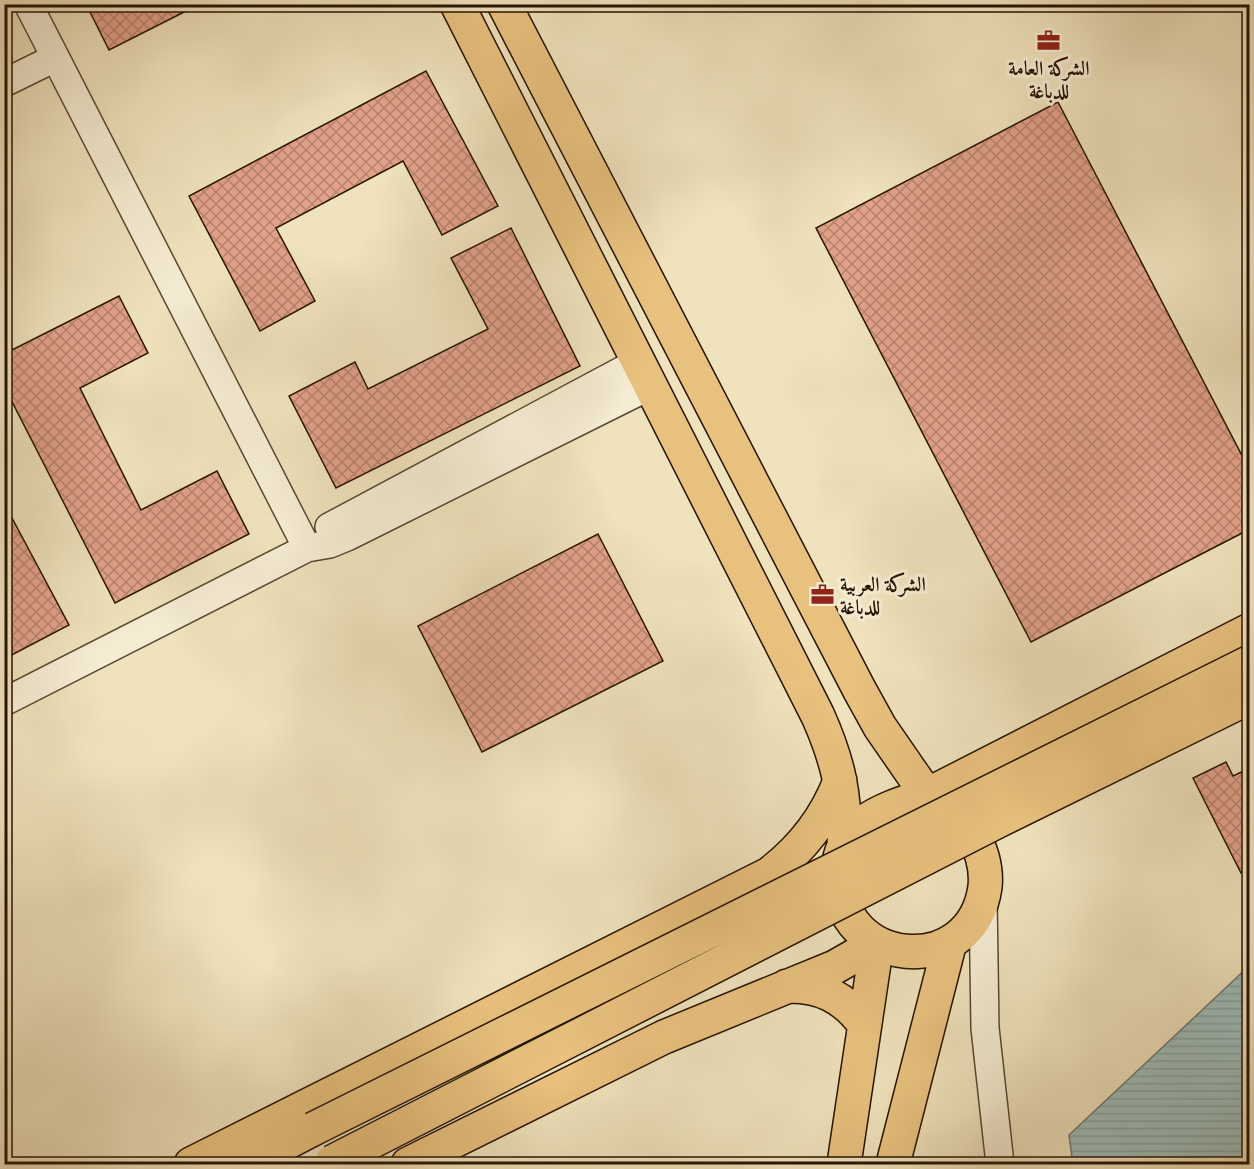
<svg xmlns="http://www.w3.org/2000/svg" width="1254" height="1169" viewBox="0 0 1254 1169" font-family="Cardo,Amiri,serif">
  <style>
    .water { fill: url(#water-rules); stroke: #6e7870; stroke-width: 1.5 }
    .building { fill: url(#building-cross-hatch); stroke: #271301; stroke-width: 1.5 }
    .lines { fill: none; stroke-linecap: round; stroke-linejoin: round }
    .minor-casing { stroke: #594730; stroke-width: 30 }
    .major-casing { stroke: #271301; stroke-width: 36 }
    .minor { stroke: #f5ecd3; stroke-width: 27 }
    .major { stroke: #e8c17e; stroke-width: 33 }
    .major-bridge-casing { stroke: #271301; stroke-width: 36; stroke-linecap: butt }
    .major-bridge { stroke: #e8c17e; stroke-width: 33 }
    .labels { text-anchor: middle; dominant-baseline: central; stroke-width: 6; stroke-linejoin: round; paint-order: stroke }
    .poi-label { font-size: 20px; font-weight: bold; fill: #271301; stroke: #f5ecd3 }
  </style>
  <defs>
    <pattern id="water-rules" width="6" height="5" patternUnits="userSpaceOnUse" patternTransform="scale(1.5)"><rect width="6" height="5" fill="#9dbcba"/><path d="M0 2.5h6" fill="none" stroke="#87a19e"/></pattern>
    <pattern id="building-cross-hatch" width="8" height="8" patternUnits="userSpaceOnUse" patternTransform="scale(1.5)"><rect width="8" height="8" fill="#e2a189"/><path d="M0 0l8 8M0 8l8-8" fill="none" stroke="#b7826e"/></pattern>
  </defs>
  <rect width="100%" height="100%" fill="#efe2bc"/>
  <filter id="stains"><feTurbulence type="fractalNoise" baseFrequency=".00333" numOctaves="4"/><feColorMatrix values="0 0 0 0 .2 0 0 0 0 .09 0 0 0 0 .02 0 0 0 .5 -.17"/></filter>
  <radialGradient id="worn" r=".72"><stop offset=".6" stop-color="#630" stop-opacity="0"/><stop offset="1" stop-color="#630" stop-opacity=".3"/></radialGradient>
  <path class="water" d="M1249,966V1164H1073L1069,1135Z"/>
  <path class="building" d="M86,4H200L109,50Z
    M426,71L498,206L442,235L403,161L276,228L315,301L260,331L189,196Z
    M1058,102L1250,471V529L1031,642L816,228Z
    M511,228L580,366L336,488L289,396L355,362L368,389L488,329L451,258Z
    M119,296L148,353L80,388L141,510L217,471L249,534L115,603L4,386V354Z
    M4,503L69,625L4,659Z
    M598,534L663,661L482,752L418,626Z
    M1226,762L1233,776L1250,768V868L1241,873L1193,778Z"/>
  <g class="lines">
    <defs>
      <path id="minor" d="M28,4L307,548
        M4,83L55,58
        M329,527L638,362
        M4,702L307,548L330,544L347,537L650,386
        M983,898L985,1028L1000,1164"/>
      <path id="major" d="M457,4L818,716C839,763 846,797 844,849
        M504,4L859,689L880,727L927,795L1250,630
        M927,795C941,806 957,817 969,831C981,845 987,868 985,887C972,981 837,969 838,873C839,821 888,808 927,795Z
        M787,986C820,985 844,997 864,1024
        M191,1164L769,874C802,849 825,820 840,781
        M246,1164L313,1129
        M408,1164L664,1037L835,967L877,943
        M844,1164L877,943
        M893,1164L950,942"/>
    </defs>
    <use href="#minor" class="minor-casing"/>
    <use href="#major" class="major-casing"/>
    <use href="#minor" class="minor"/>
    <use href="#major" class="major"/>
    <defs>
      <path id="major-bridge" d="M313,1129L1250,662
        M332,1162L996,822L1250,697"/>
    </defs>
    <use href="#major-bridge" class="major-bridge-casing"/>
    <use href="#major-bridge" class="major-bridge"/>
  </g>
  <defs>
    <symbol id="office-bare" viewBox="-9 -9 18 18"><path d="M-6-3h4V-5.5h4V-3h4V5H-6ZM-1-4.5V-3h2v-1.5ZM-6 0V1H6V0Z" fill="#8f2418" stroke="#f5ecd3" stroke-width="2.5" paint-order="stroke"/></symbol>
  </defs>
  <g fill-rule="evenodd">
    <use href="#office-bare" x="1032" y="24" width="33" height="33"/>
    <use href="#office-bare" x="806" y="578" width="33" height="33"/>
  </g>
  <g class="labels">
    <g class="poi-label">
      <text x="1049" y="68">الشركة العامة<tspan x="1049" dy="23">للدباغة</tspan></text>
      <text x="840" y="584" text-anchor="start">الشركة العربية<tspan x="840" dy="23">للدباغة</tspan></text>
    </g>
  </g>
  <rect width="1254" height="1169" fill="none" stroke="#efe2bc" stroke-width="24"/>
  <rect x="6" y="6" width="1242" height="1157" fill="none" stroke="#271301" stroke-width="3"/>
  <rect x="12" y="12" width="1230" height="1145" fill="none" stroke="#271301" stroke-width="1.5"/>
  <rect width="100%" height="100%" filter="url(#stains)"/>
  <rect width="100%" height="100%" fill="url(#worn)"/>
</svg>
